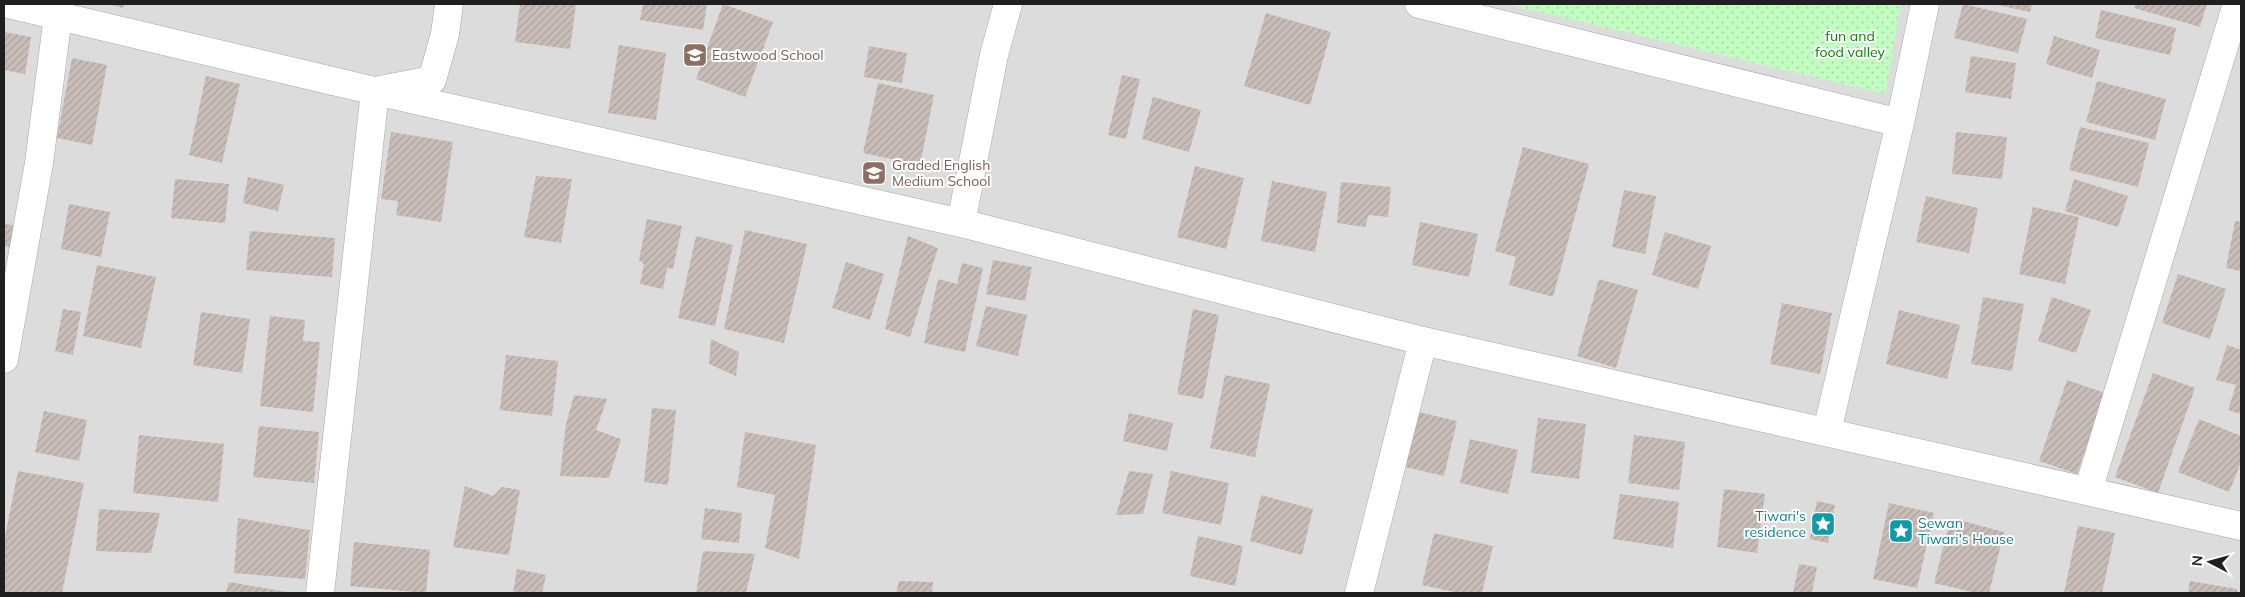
<svg xmlns="http://www.w3.org/2000/svg" width="2245" height="597" viewBox="0 0 2245 597" font-family="Mulish,sans-serif">
  <style>
    .residential { fill: #dddcdc }
    .park { fill: url(#park-dots) }
    .building { fill: url(#building-hatch) }
    .lines { fill: none; stroke-linecap: round; stroke-linejoin: round }
    .street-casing { stroke: #a6a6a6; stroke-width: 29 }
    .street { stroke: #fff; stroke-width: 28 }
    .labels { text-anchor: middle; dominant-baseline: central; stroke-width: 4; stroke-linejoin: round; paint-order: stroke }
    .park-label { font-size: 14px; fill: #088505; stroke: #fff }
    .education-label { font-size: 14px; fill: #785e54; stroke: #fff; text-anchor: start }
    .culture-label { font-size: 14px; fill: #0d838f; stroke: #fff; text-anchor: end }
  </style>
  <defs>
    <pattern id="park-dots" width="8" height="8" patternUnits="userSpaceOnUse" patternTransform="scale(1.25)"><rect width="8" height="8" fill="#c1fdc0"/><path d="M2 2h.1M6 6h.1" fill="none" stroke="#a5d8a5" stroke-width="1.8" stroke-linecap="round"/></pattern>
    <pattern id="building-hatch" width="6" height="6" patternUnits="userSpaceOnUse" patternTransform="scale(1.25)"><rect width="6" height="6" fill="#c9bdb8"/><path d="M-1 1l2-2M0 6l6-6M5 7l2-2" fill="none" stroke="#aca29e"/></pattern>
  </defs>
  <rect width="100%" height="100%" fill="#f0ebe5"/>
  <path class="residential" d="M4,4H2241V593H4Z"/>
  <path class="park" d="M1506,4H1901L1885,94Z"/>
  <path class="building" d="M108,4H124L123,8Z
    M520,4H576L570,49L515,42Z
    M643,4H707L703,30L640,20Z
    M723,4L773,22L745,97L696,79Z
    M1963,4L2027,19L2018,53L1954,38Z
    M1993,4H2032L2030,12Z
    M2136,4H2207L2200,27L2134,8Z
    M2101,10L2176,28L2170,55L2095,38Z
    M1266,13L1331,32L1310,105L1244,86Z
    M4,32L31,37L25,74L4,70Z
    M2054,36L2100,50L2092,78L2046,64Z
    M619,45L666,53L656,120L608,113Z
    M869,46L907,53L902,83L864,77Z
    M1971,56L2016,63L2011,99L1965,92Z
    M72,58L107,65L92,145L57,138Z
    M1122,75L1140,79L1126,139L1108,135Z
    M206,76L240,84L222,163L189,155Z
    M2097,81L2166,99L2155,140L2086,122Z
    M878,83L934,95L920,165L863,153Z
    M1153,97L1201,110L1189,152L1142,139Z
    M2080,127L2149,143L2138,187L2069,170Z
    M391,132L453,142L441,222L396,215L398,201L381,199Z
    M1956,132L2007,137L2002,179L1952,174Z
    M1523,147L1589,164L1553,297L1509,285L1516,257L1495,251Z
    M1195,166L1244,178L1226,249L1177,237Z
    M536,176L572,179L561,243L524,237Z
    M248,177L284,185L278,211L243,203Z
    M175,179L229,184L225,223L171,218Z
    M2074,179L2128,196L2118,227L2065,211Z
    M1272,181L1327,192L1315,252L1261,241Z
    M1341,182L1391,187L1388,217L1369,215L1365,227L1337,223Z
    M1624,190L1656,196L1645,254L1612,247Z
    M1926,196L1978,208L1969,253L1916,242Z
    M69,204L110,212L101,257L61,249Z
    M2033,207L2079,217L2065,284L2019,274Z
    M647,219L682,226L673,269L667,268L663,289L640,284L644,264L639,260Z
    M2235,221L2241,222V271L2226,268Z
    M1420,222L1478,234L1469,277L1412,265Z
    M4,224L19,226L16,248L4,246Z
    M745,230L807,244L784,343L724,329Z
    M250,231L335,238L332,277L246,270Z
    M1665,232L1711,246L1698,289L1652,275Z
    M696,236L733,245L715,326L678,318Z
    M908,236L938,248L910,337L885,329Z
    M993,260L1032,267L1025,301L986,294Z
    M846,262L884,274L870,320L832,308Z
    M962,263L983,268L965,352L924,343L938,279L957,284Z
    M97,265L156,277L141,348L83,336Z
    M2178,274L2226,289L2210,339L2162,323Z
    M1599,279L1638,290L1616,368L1577,356Z
    M1983,297L2024,304L2012,371L1971,364Z
    M2052,297L2091,310L2076,353L2038,341Z
    M1782,303L1832,313L1820,374L1770,364Z
    M986,306L1027,315L1018,356L976,346Z
    M63,309L81,312L73,355L55,351Z
    M1193,309L1219,315L1203,399L1177,394Z
    M1899,310L1960,325L1947,379L1886,364Z
    M201,312L250,319L242,373L193,365Z
    M270,316L305,320L303,341L320,342L313,412L260,406Z
    M711,339L739,352L736,376L709,364Z
    M2227,345L2241,350V414L2228,410L2236,385L2216,380Z
    M506,355L558,361L552,416L500,410Z
    M2153,373L2195,388L2158,493L2115,477Z
    M1225,375L1270,384L1255,457L1210,448Z
    M2067,380L2105,393L2077,474L2039,461Z
    M574,395L607,399L596,430L621,439L609,478L560,476L566,424Z
    M652,408L676,410L668,485L644,482Z
    M44,411L87,420L79,461L35,452Z
    M1414,411L1457,421L1444,476L1401,466Z
    M1129,413L1173,423L1167,451L1123,441Z
    M1538,418L1586,424L1579,479L1531,473Z
    M2199,419L2241,436V462L2229,492L2178,472Z
    M259,426L319,432L314,483L253,477Z
    M745,432L816,445L799,559L765,548L775,495L737,487Z
    M139,435L224,444L218,502L133,493Z
    M1634,435L1685,442L1679,490L1628,483Z
    M1470,439L1518,450L1508,494L1460,483Z
    M18,471L84,483L62,593H4V542Z
    M1129,471L1153,474L1143,514L1116,515Z
    M1171,471L1229,483L1221,525L1162,513Z
    M465,486L493,496L502,487L520,490L509,555L453,547Z
    M1724,489L1765,494L1757,553L1717,547Z
    M1620,494L1679,502L1673,548L1613,539Z
    M1261,495L1313,509L1302,555L1250,541Z
    M1817,501L1835,505L1828,543L1810,539Z
    M1889,503L1934,513L1917,588L1873,579Z
    M705,508L742,513L739,543L701,539Z
    M99,509L160,513L151,553L96,551Z
    M238,518L310,530L305,579L234,573Z
    M1951,518L2004,532L1989,593H1976L1934,583Z
    M2078,526L2115,533L2102,593H2064Z
    M1434,533L1493,546L1482,593H1459L1422,585Z
    M1198,536L1243,546L1235,586L1190,576Z
    M354,542L430,550L426,593L350,586Z
    M703,551L755,554L746,593H696Z
    M1799,564L1817,567L1812,593H1793Z
    M517,569L546,575L542,593H513Z
    M899,581L933,582L932,593H896Z
    M2190,581L2237,589V593H2188Z
    M229,582L287,592V593H226Z"/>
  <g class="lines">
    <defs>
      <path id="street" d="M8,4L375,91L961,223L1423,341L2241,526
        M1419,4L1900,123
        M961,223L994,55L1008,4
        M4,359L39,163L58,16
        M1827,431L1900,123L1925,4
        M2088,491L2237,4
        M320,593L375,91L432,80L445,34L449,4
        M1359,593L1423,341"/>
    </defs>
    <use href="#street" class="street-casing"/>
    <use href="#street" class="street"/>
  </g>
  <defs>
    <symbol id="school-square" viewBox="-11 -11 22 22"><rect x="-9" y="-9" width="18" height="18" rx="4" fill="#8d6e63" stroke="#fff"/><path d="M0-5L7-2L0 1L-7-2ZM-4 1L0 2.5L4 1V4Q0 6-4 4Z" fill="#fff"/></symbol>
    <symbol id="sight-square" viewBox="-11 -11 22 22"><rect x="-9" y="-9" width="18" height="18" rx="4" fill="#0f9aa8" stroke="#fff"/><path d="M0-6L1.8-2.2L6-1.7L2.9 1.2L3.7 5.4L0 3.3L-3.7 5.4L-2.9 1.2L-6-1.7L-1.8-2.2Z" fill="#fff"/></symbol>
  </defs>
  <g fill-rule="evenodd">
    <use href="#school-square" x="681" y="41" width="28" height="28"/>
    <use href="#school-square" x="860" y="159" width="28" height="28"/>
    <use href="#sight-square" x="1809" y="510" width="28" height="28"/>
    <use href="#sight-square" x="1887" y="517" width="28" height="28"/>
  </g>
  <g class="labels">
    <g class="park-label">
      <text x="1850" y="36">fun and<tspan x="1850" dy="16">food valley</tspan></text>
    </g>
    <g class="education-label">
      <text x="712" y="55">Eastwood School</text>
      <text x="892" y="165">Graded English<tspan x="892" dy="16">Medium School</tspan></text>
    </g>
    <g class="culture-label">
      <text x="1806" y="516">Tiwari's<tspan x="1806" dy="16">residence</tspan></text>
      <text x="1918" y="523" text-anchor="start">Sewan<tspan x="1918" dy="16">Tiwari's House</tspan></text>
    </g>
  </g>
  <rect width="2245" height="597" fill="none" stroke="#1f1f1f" stroke-width="10"/>
  <g transform="translate(2210 562) rotate(276)" stroke="#ffffff" stroke-width="4" paint-order="stroke">
  <path d="M0-4L9 19L0 12L-9 19Z" fill="#1f1f1f"/>
  <text y="-8" font-size="14" font-weight="bold" text-anchor="middle" fill="#1f1f1f">N</text>
  </g>
</svg>
